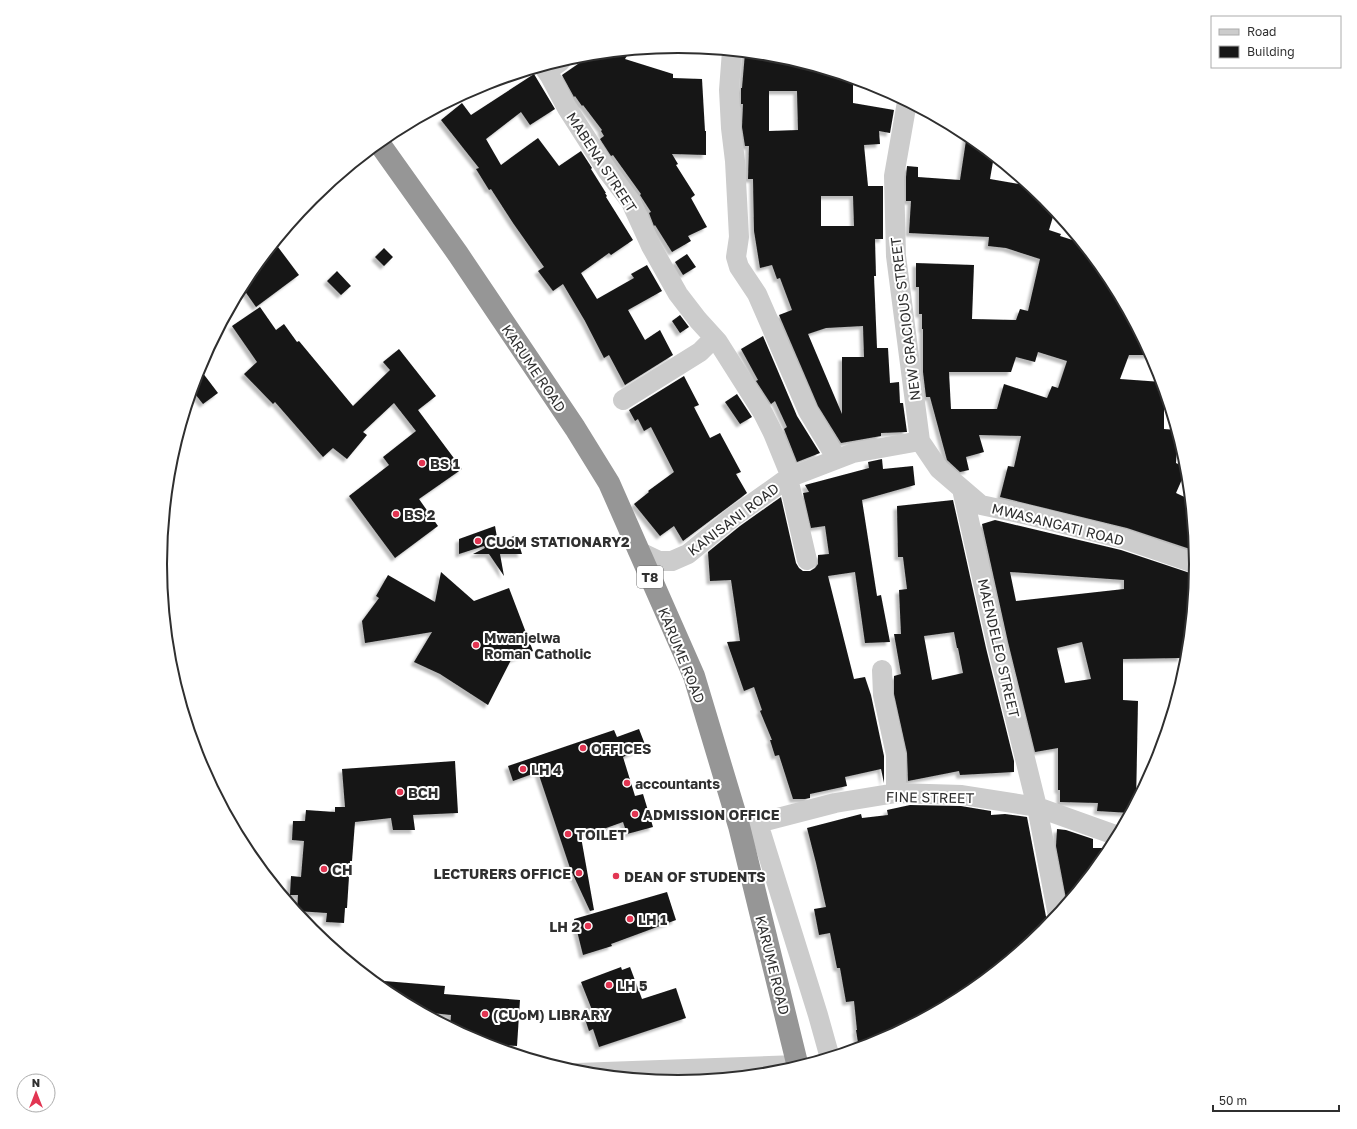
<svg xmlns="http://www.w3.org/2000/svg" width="1357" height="1129" viewBox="0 0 1357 1129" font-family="'Golos Text',sans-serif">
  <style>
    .building { fill: #161616; fill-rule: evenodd; filter: url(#shadow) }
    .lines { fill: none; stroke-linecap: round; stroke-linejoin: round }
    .minor { stroke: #ccc; stroke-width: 20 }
    .highway { stroke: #969696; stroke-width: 22 }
    .poi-dot { fill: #e23552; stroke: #fff; stroke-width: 1.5 }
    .labels { text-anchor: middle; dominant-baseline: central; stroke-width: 4; stroke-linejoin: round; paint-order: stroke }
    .shield { fill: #fff; stroke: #6d6d6d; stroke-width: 1 }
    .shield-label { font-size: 13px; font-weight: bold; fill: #2f2f2f }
    .street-label { font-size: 14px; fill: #2f2f2f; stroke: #fff }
    .poi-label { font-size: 14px; font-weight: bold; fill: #2f2f2f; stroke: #fff; text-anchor: start }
    .rim { fill: none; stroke: #2f2f2f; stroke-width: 2 }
  </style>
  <defs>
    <filter id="shadow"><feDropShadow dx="-3.5" dy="3.5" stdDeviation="1" flood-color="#0004"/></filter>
  </defs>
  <rect width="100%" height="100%" fill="#fff"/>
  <path class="building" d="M630,51L625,59L673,74V78L702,79L705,131H706V155L672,154L678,164L676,165L695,195L691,198L707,227L688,236L691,241L672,252L655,225L654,226L649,213L651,212L640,195L641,194L613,155L611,156L600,139L604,136L601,131L602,130L583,105L582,106L575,96L574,97L562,75L591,55Z
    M745,53L766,55V56L782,57L797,61L796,68H821L853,78V103L894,110L890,133L879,131L880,144L864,145L868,186H883V239H875L876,276H874L877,348H888L890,383L899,382L900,403H903L907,432L881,433V436L841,443L818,406L779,315L792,310L780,278L777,279L772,265L760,268L754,231L753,179H748L749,146H745L742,127L743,104H741V88H742ZM769,91H797L798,130L769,131ZM821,196H853L854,226H821ZM863,326L864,357H842V414L808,334L826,328Z
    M534,74L555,109L530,125L521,112L486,139L501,165L538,138L559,166L581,151L592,168L591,169L606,193H605L607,196L606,197L633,240L611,255L609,253L581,273L597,299L634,278L631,274L647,265L662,291L628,310L645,340L660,330L673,355L625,385L609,355L604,358L585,321L563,284L553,291L538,271L544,267L513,223L491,189L489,190L476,169L479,168L441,120L462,103L471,115Z
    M967,134L994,156L990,179L1031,186L1045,198L1055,210L1049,230L1061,234L1060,236L1082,243L1110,277L1151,355H1129L1120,379L1162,382L1169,403H1164V429L1177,430L1178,433L1176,463L1187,468L1176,493L1191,500L1196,551L1127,528L1000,497L1008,466L1014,467L1021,436L979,435L984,452L966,457L969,470L960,472L947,460L930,397H926L923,372V329H922V314H919V287H916V263L974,265L972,319L1016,320L1020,309L1028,311L1040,259L1006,248L988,246L989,237L909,233L911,201H906V177L907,166L918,167V177L960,180ZM1038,352L1067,361L1058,388L1052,386L1047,398L1004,384L997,409H951L949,372H1011L1016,357L1035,362Z
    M275,243L299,275L256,307L242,287L248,276Z
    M384,248L393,257L384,266L375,257Z
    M687,254L696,267L683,275L675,262Z
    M337,271L351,286L341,295L327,281Z
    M260,307L276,330L284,324L297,342L299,341L353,406L390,370L383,362L399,349L436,396L418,410L462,469L419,499L438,526L395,558L349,496L389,465L383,457L416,431L394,403L363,432L367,435L347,459L333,448L323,457L275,402L273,404L244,374L257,362L232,326Z
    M680,315L689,327L680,333L672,321Z
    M763,336L797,416L820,453L797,462L784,429L787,427L775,401L771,404L756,381L758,380L741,349Z
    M199,368L218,393L203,404L192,390Z
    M684,376L699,405L694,407L710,438L720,433L741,472L736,474L747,493L683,541L674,526L660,536L634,504L649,492L648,491L674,472L651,427L644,431L638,419L635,421L629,410Z
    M737,394L752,417L740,424L725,402Z
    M882,459L883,469L913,466L915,485L862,500L877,596L881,595L890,642L865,643L855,572L828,576L854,679L865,677L871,695L884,756V783L881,769L845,777L847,786L810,794V798L805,799H793L779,755L775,756L770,740H772L760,711L762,710L754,687L744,691L727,642L740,641L731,580L710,581L708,552L740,526L781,497L796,563L799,568L803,571H810L815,568L818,564V555L829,554L825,526L811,528L803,493L809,492L805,485L869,468L868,462Z
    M953,500L986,648L1014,761V772L960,775L959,771L908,781L907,753L894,694V676L901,674L894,634H901L899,590L907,589L903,557H898L897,506ZM954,632L957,648H958L963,673L932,680L924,636Z
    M995,520L1121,550L1196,575L1195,589L1191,588L1186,621L1191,622L1190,639L1184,638L1181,658L1123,659V700L1138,701L1136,804L1131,813L1097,811L1098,803L1060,802V790H1058V748L1035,752L1008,642L982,524ZM1010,572L1124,580V589L1016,601ZM1082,642L1091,679L1065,683L1057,648Z
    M495,526L498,543L516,535L522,554H500L504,576L489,554H473L485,548L484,546L459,554V539Z
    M441,572L474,601L509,588L533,651L511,660L488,705L440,674L414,662L432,632L365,643L362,621L379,598L376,596L388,575L435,602Z
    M639,729L646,747L623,757L635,796L643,794L653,827L627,834L623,822L581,837L594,910L590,911L570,868L538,772L513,781L508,766L614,730L617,737Z
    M455,761L458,813L413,815L415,830H393L391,818L355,822L352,861H350L347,908H345L344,923L326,922L327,913L297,911L298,895H290L291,876L301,877L304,841L292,840L293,821H305L306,810L335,812V807H345L342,769Z
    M910,805L961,806L991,811V815L1005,814L1027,817L1048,927L966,996L877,1044L859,1049L856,1030H857L854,1001L846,1002L840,968H837L830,933L819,935L814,909L826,907L816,863L807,828L861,814L862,818L888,815L887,810Z
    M1057,829L1066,830L1093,839V848H1112L1067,904L1056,846Z
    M667,892L676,920L611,944L612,946L583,955L574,919Z
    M621,967L622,970L630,967L642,999L676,988L686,1018L599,1047L593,1029L589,1031L585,1019L594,1015L581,982Z
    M372,980L445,986L444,994L520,1000L517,1046L480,1043L450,1027L451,1015L422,1012L390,995Z"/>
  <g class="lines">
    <path class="minor" d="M732,51L729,90L731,128L735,161L739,237L736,257L739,267L757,294L808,411L837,459
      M543,66L550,76L567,108L608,172L631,202L651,246L678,294L698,320L718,342L763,413L773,433L791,477
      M547,71L561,61
      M907,102L894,176L896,256L920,441L939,469L981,505L1028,515L1124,539L1197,564
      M623,400L700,352L714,338
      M788,478L807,560
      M962,489L997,645L1037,807L1058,916
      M638,551L659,561H672L688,554L733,517L788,478L853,453L920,441
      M882,670L883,695L896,755V793
      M758,823L818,1015L830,1058
      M739,826L758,823L835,803L896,793L962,795L1037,807L1118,836
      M577,1073L797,1065"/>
    <path class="highway" d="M379,143L458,254L575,428L609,483L694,676L739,826L798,1067"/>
  </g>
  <g class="poi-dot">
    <circle cx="422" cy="463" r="4"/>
    <circle cx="396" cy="514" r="4"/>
    <circle cx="478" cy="541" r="4"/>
    <circle cx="476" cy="645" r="4"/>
    <circle cx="583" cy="748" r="4"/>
    <circle cx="523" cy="769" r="4"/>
    <circle cx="627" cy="783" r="4"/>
    <circle cx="400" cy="792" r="4"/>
    <circle cx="635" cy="814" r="4"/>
    <circle cx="568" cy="834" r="4"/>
    <circle cx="324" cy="869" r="4"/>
    <circle cx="579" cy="873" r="4"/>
    <circle cx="616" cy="876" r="4"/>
    <circle cx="630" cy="919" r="4"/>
    <circle cx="588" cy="926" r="4"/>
    <circle cx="609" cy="985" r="4"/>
    <circle cx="485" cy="1014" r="4"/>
  </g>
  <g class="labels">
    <rect class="shield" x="637" y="566" width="26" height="22" rx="3"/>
    <g class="shield-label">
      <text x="650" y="577">T8</text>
    </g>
    <g class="street-label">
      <text transform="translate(602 162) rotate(57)">MABENA STREET</text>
      <text transform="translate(905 319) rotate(-97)">NEW GRACIOUS STREET</text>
      <text transform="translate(534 368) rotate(56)">KARUME ROAD</text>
      <text transform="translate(733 519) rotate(-37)">KANISANI ROAD</text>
      <text transform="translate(1058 524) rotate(14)">MWASANGATI ROAD</text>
      <text transform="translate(999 648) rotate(77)">MAENDELEO STREET</text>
      <text transform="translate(682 655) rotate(68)">KARUME ROAD</text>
      <text transform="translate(930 797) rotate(1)">FINE STREET</text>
      <text transform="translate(773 965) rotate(76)">KARUME ROAD</text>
    </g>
    <g class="poi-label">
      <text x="430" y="463">BS 1</text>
      <text x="404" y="514">BS 2</text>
      <text x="486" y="541">CUoM STATIONARY2</text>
      <text x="484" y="637">Mwanjelwa<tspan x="484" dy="16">Roman Catholic</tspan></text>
      <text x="591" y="748">OFFICES</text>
      <text x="531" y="769">LH 4</text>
      <text x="635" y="783">accountants</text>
      <text x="408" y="792">BCH</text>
      <text x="643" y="814">ADMISSION OFFICE</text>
      <text x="576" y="834">TOILET</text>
      <text x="332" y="869">CH</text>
      <text x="571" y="873" text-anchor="end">LECTURERS OFFICE</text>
      <text x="624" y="876">DEAN OF STUDENTS</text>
      <text x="638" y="919">LH 1</text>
      <text x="580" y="926" text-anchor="end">LH 2</text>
      <text x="617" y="985">LH 5</text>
      <text x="493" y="1014">(CUoM) LIBRARY</text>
    </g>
  </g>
  <path d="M0 0H1357V1129H0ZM167 564a511 511 0 1 1 1022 0a511 511 0 1 1-1022 0Z" fill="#fff" fill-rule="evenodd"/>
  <path class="rim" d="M167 564a511 511 0 1 1 1022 0a511 511 0 1 1-1022 0Z"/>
  <rect x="1211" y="16" width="130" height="52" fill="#ffffff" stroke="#acacac"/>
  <rect x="1219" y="29" width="20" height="6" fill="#cccccc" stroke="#acacac"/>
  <text x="1247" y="36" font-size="12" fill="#2f2f2f">Road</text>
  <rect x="1219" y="46" width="20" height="12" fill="#161616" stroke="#acacac"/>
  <text x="1247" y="56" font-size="12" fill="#2f2f2f">Building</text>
  <g transform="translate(36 1093)"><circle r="19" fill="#ffffff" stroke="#acacac"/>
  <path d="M0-3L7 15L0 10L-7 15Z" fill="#e23552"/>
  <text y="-6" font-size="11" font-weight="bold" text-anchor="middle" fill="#2f2f2f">N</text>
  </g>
  <path d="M1213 1105v6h126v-6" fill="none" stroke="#2f2f2f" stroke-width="2"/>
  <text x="1219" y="1105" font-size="12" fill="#2f2f2f" stroke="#ffffff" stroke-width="3" paint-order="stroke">50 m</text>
</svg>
